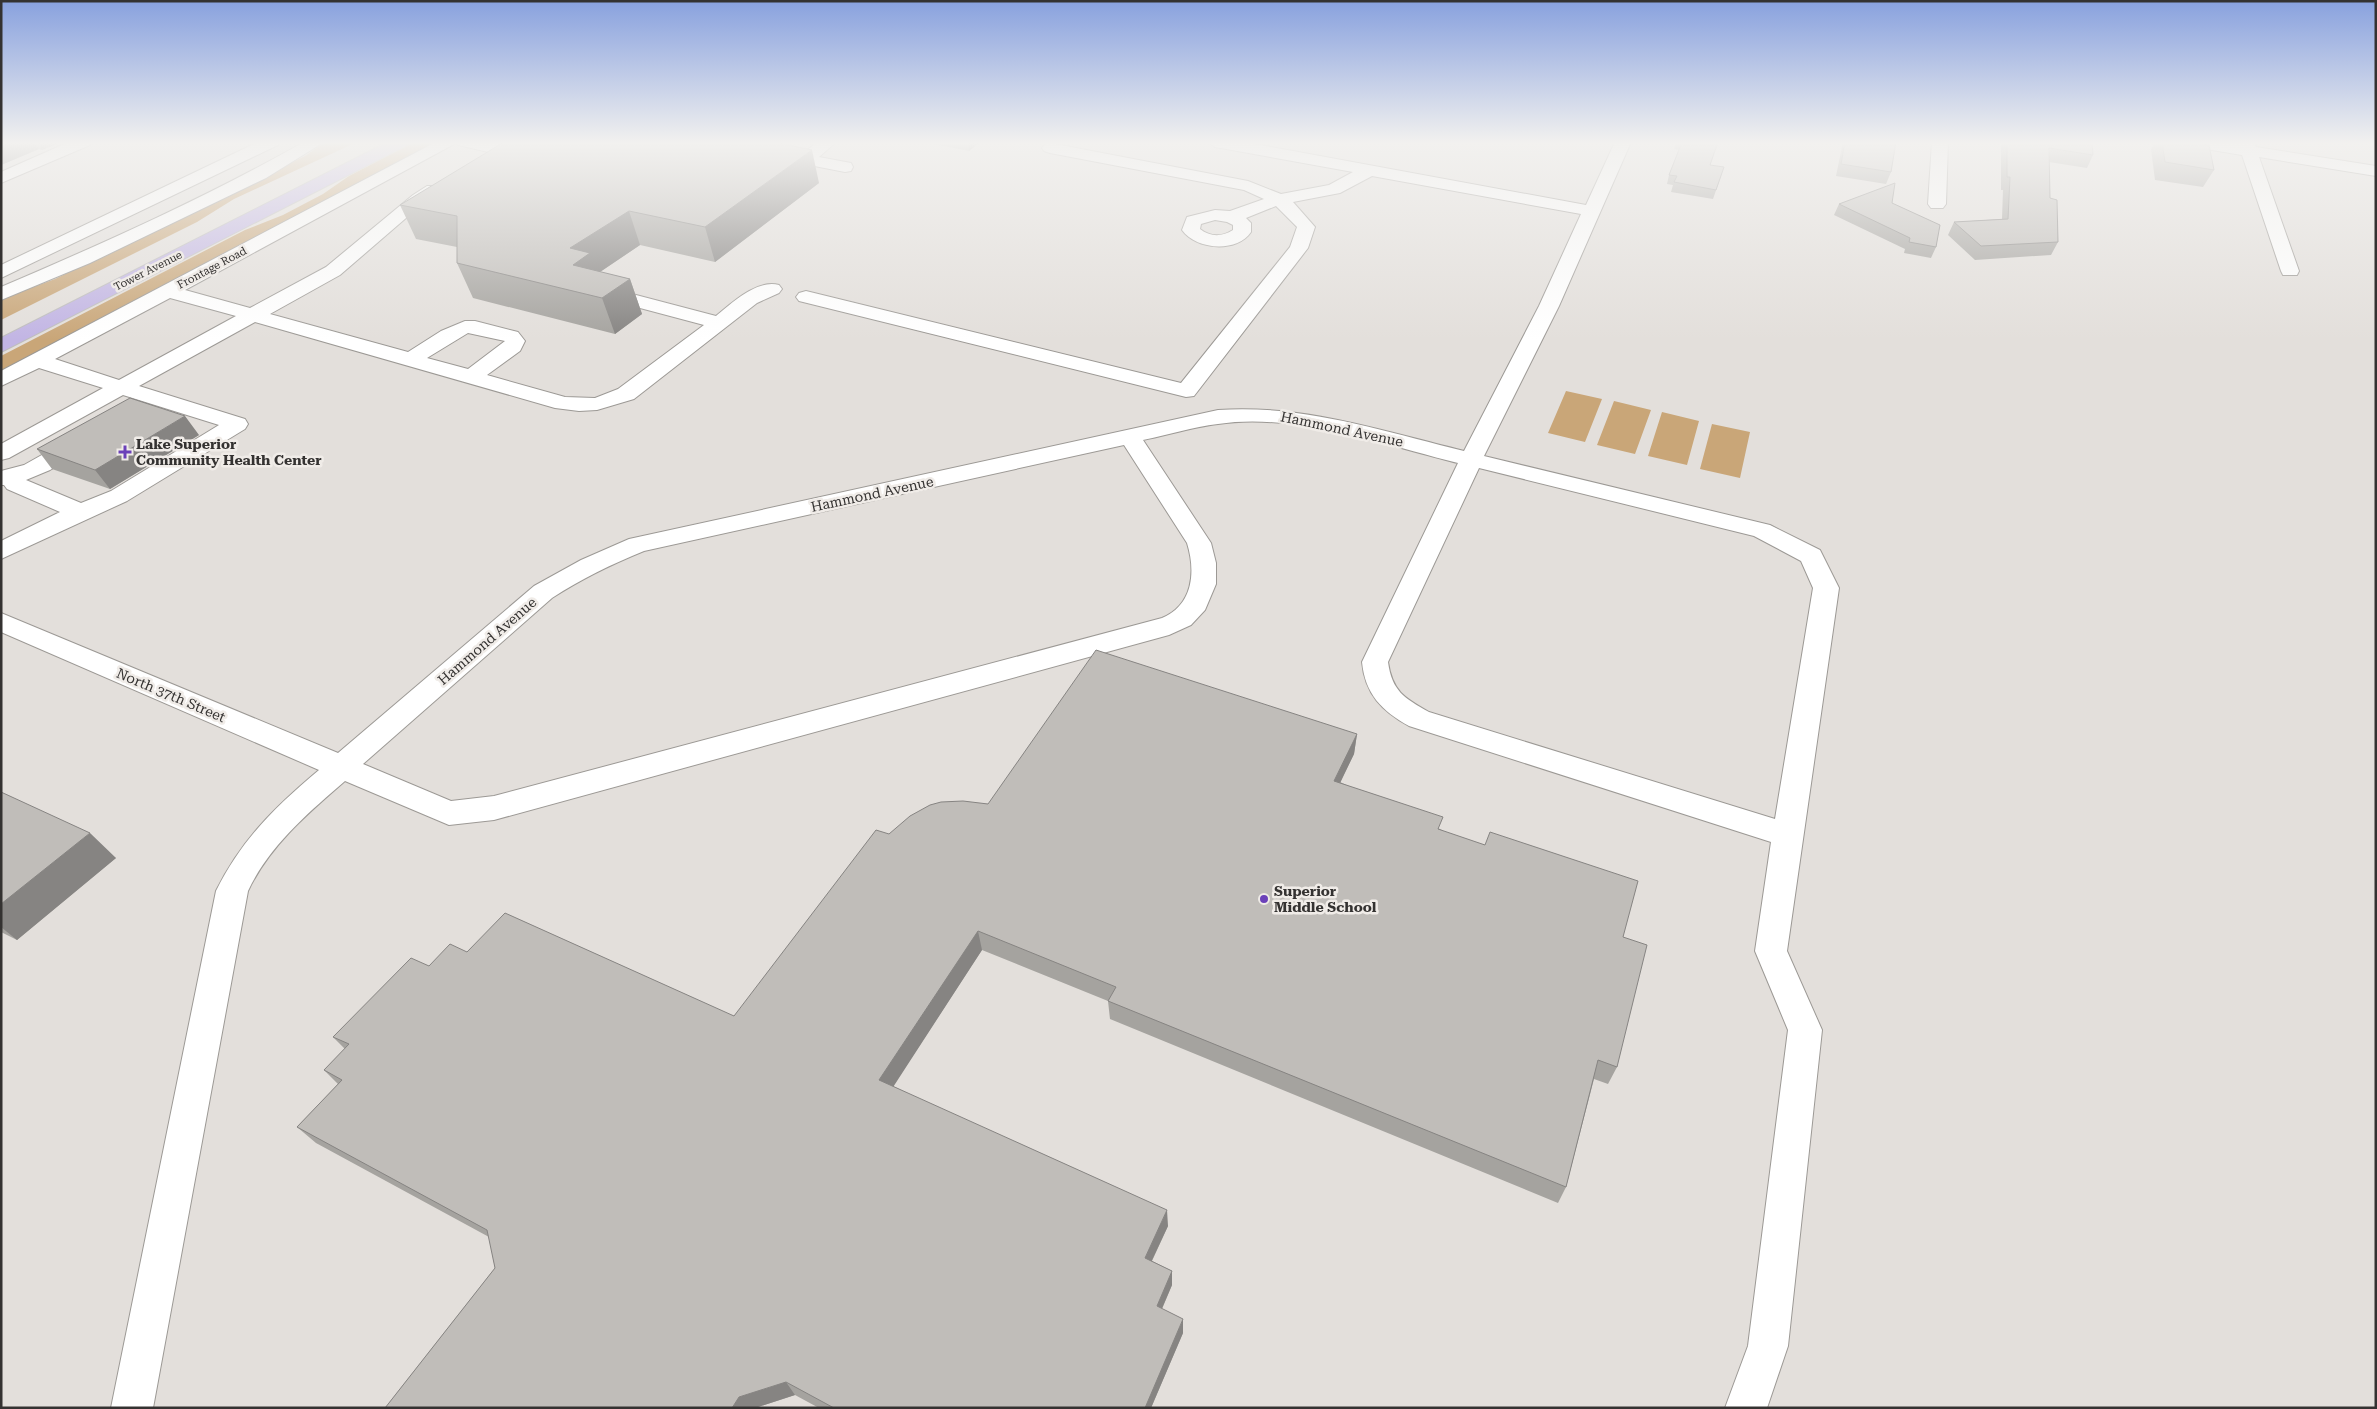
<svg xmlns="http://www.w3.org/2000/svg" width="2377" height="1409" viewBox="0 0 2377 1409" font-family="'Roboto Serif',serif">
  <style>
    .green { fill: #c9a678 }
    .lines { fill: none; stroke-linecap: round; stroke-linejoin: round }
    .minor-casing { stroke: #9c9995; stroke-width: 2 }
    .major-casing { stroke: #bebdbd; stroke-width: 2 }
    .minor { fill: #fff; fill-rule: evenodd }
    .major { fill: #c2b5e4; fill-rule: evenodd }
    .wall { fill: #a5a39f }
    .shaded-wall { fill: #868482 }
    .building { fill: #c0bdb9; stroke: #868482 }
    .poi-dot { fill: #6b41b9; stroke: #f0ece8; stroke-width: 2 }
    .labels { text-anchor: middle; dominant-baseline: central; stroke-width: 5; stroke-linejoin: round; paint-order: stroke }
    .far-street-label { font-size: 11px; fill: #343231; stroke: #f0ece8 }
    .street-label { font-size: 14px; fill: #343231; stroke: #f0ece8 }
    .poi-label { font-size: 14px; font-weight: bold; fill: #343231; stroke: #f0ece8; text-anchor: start }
  </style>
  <rect width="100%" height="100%" fill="#e3dfdb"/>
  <path class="green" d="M325,142H357L234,199L197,222L1,320V299L55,279L305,156Z
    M414,142H438L1,371V356L245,230L283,215L323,194L349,176Z
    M1566,391L1602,399L1585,442L1548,433Z
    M1614,401L1651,410L1635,454L1597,445Z
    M1662,412L1699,421L1687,465L1648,456Z
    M1712,424L1750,432L1740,478L1700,469Z"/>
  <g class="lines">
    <defs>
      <path id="minor" d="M69,142H92L90,145L1,183V172Z
        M258,142H280L278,145L1,278V265Z
        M304,142H324L266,178L90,263L1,300V287C104,243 207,197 304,142Z
        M436,142H488L534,152L536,156L534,160L528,161L458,145L456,143L185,290L250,308L326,267L413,195L427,186H439L442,190L439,194L413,212L340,275L270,314L408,352L441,331L465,321H475L518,332L525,341L520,351L487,375L565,397L595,398L618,389L704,325L610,300L607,296L610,292L617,290L716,316C732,303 757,279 779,285L782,289L779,293L757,303L634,399L597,410L579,411L555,408L255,322L139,386L245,419L248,424L245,429L127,501L1,559V541L60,512L7,489L4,485H1V471L24,465L72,438L80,436L88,438L91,443L88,448L50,470L26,480L81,503L111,491L219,425L123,395L9,458L1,460V444L103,388L39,368L1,386V371ZM170,298L236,316L119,380L55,359ZM468,333L505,341L468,369L427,358Z
        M817,142H836L819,157L851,163L853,167L851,171L845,172L799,163L797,159Z
        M1207,142H1244L1586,205L1615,142H1631L1559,306L1484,456L1770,525L1820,550L1839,588L1787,951L1822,1030L1788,1346L1767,1408H1725L1748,1346L1788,1030L1755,951L1771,842L1409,726C1382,711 1365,694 1362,662L1458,463C1385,445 1293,412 1218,424C1193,427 1168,435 1143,440L1211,543L1216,563V584L1205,610L1191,625L1169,635L494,820L449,825L345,781C308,813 269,846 248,891L153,1408H111L216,891C242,839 275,807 319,770L1,632V613L338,753L534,586L581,560L629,539L1218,410C1302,404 1383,431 1464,451L1539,306L1581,214L1372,176L1340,193L1293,202L1315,227L1308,248L1194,396L1186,397L799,301L796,297L799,293L806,291L1181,383L1290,247L1297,227L1276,206L1246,218L1251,223V232C1237,253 1196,250 1182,230L1187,217L1215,210L1230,211L1264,199L1244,190L1050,153L1044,151L1042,148L1044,145L1050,143L1248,181L1281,194L1329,185L1353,172L1215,147ZM1215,220L1227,222L1233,225V230C1222,237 1210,237 1200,229L1201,224ZM1124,445L1187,543C1196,572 1193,605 1162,618L494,796L451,801L363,764L552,598C581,579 612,564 644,551ZM1479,468L1754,536L1801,561L1813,588L1775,819L1429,712C1404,698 1392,691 1388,662Z
        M1932,142H1948L1946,204L1943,208H1931L1928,204Z
        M2186,142L2239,144L2238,142H2254L2256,147L2376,166V176L2259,157L2299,271L2297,275H2283L2281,271L2242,155L2194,147Z"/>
      <path id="major" d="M388,142H409L407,145L1,352V338Z"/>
    </defs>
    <use href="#minor" class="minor-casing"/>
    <use href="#major" class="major-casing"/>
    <use href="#minor" class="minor"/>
    <use href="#major" class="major"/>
  </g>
  <path class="wall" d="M1,142H61L42,150L39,149L1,165Z
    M932,142H980L969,151L933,144Z
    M1676,142H1718L1710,165L1721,176L1713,199L1671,192L1673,185L1667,184L1669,175L1679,150L1674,149Z
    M1843,142H1896L1891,172L1886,184L1836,176Z
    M2001,142H2092L2093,155L2087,168L2049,162L2050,198L2058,242L2051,255L1975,260L1948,235L1954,222L2002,219L2003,190H2001Z
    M2155,142H2202L2214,170L2203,187L2155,180L2151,149Z
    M819,183L715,262L640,245L600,272L630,279L642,314L615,334L473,298L457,263V247L416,239L400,205Z
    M1892,203L1936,247L1931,258L1904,253L1905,249L1834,215L1839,204Z
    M199,435L110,489L52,469L37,449Z
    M1357,734L1354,754L1340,782L1440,829L1623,937L1617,1067L1608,1084L1594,1079L1566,1187L1558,1203L1110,1019L1108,1001L982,950L893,1086L1168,1226L1152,1261L1172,1271V1285L1162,1309L1183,1333L1151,1408H819L795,1395L755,1408H385L495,1268L489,1237L316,1143L297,1127L338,1084L324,1070L345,1049L333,1037L429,966L467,952L734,1016L889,834L988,804Z
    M1,792L116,858L17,940L1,932Z"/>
  <path class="shaded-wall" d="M1,142H34L39,149L1,165Z
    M37,142H61L42,150Z
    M968,142H980L969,151Z
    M812,150L819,183L715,262L705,227Z
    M629,211L640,245L597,274L573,265L570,248Z
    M630,279L642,314L615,334L602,298Z
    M185,416L199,435L110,489L95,470Z
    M1357,734L1354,754L1332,800L1334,781Z
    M90,833L116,858L17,940L1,927V904Z
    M978,931L982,950L886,1098L879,1080Z
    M1167,1210L1168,1226L1146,1273L1145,1258Z
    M1172,1271V1285L1157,1320V1306Z
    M1183,1319V1333L1151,1408H1145Z
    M786,1382L795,1395L755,1408H732L739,1397Z"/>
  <path class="building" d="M504,142H774L812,150L705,227L629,211L570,248L590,253L573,265L630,279L602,298L457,263V216L400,205Z
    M1682,142H1718L1710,165L1724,167L1716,190L1674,182L1677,176L1669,175Z
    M1845,142H1896L1891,172L1841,164Z
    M2007,142H2092L2093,155L2049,148L2050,198L2057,200L2058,242L1981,246L1954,222L2008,219L2010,177H2007Z
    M2162,142H2202V144L2209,145L2214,170L2165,162Z
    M1895,183L1892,203L1940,225L1936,247L1909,242L1910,238L1839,204Z
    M130,398L185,416L95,470L37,449Z
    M1096,650L1357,734L1334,781L1443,817L1438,829L1485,845L1490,832L1638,881L1623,937L1647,945L1617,1067L1598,1060L1566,1187L1108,1001L1116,987L978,931L879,1080L1167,1210L1145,1258L1172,1271L1157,1306L1183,1319L1145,1408H834L786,1382L739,1397L732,1408H385L495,1268L487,1230L297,1127L342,1080L324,1070L349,1044L333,1037L411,958L429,966L450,944L467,952L505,913L734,1016L876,830L889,834L910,816L930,805L941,802L963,801L988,804Z
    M1,792L90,833L1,904Z"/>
  <linearGradient id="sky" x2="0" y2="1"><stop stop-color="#88a1de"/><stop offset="0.42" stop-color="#f2f1ef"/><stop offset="1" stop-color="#f2f1ef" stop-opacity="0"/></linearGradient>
  <rect width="2377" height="340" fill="url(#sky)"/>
  <g class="poi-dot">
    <path d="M122.5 444.5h5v5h5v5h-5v5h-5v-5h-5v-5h5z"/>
    <circle cx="1264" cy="899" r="5"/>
  </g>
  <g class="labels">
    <g class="far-street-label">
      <text transform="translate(212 268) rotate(-28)">Frontage Road</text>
      <text transform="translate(148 271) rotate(-27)">Tower Avenue</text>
    </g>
    <g class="street-label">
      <text transform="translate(1342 429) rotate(12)">Hammond Avenue</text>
      <text transform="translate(872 494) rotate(-12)">Hammond Avenue</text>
      <text transform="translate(487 641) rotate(-41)">Hammond Avenue</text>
      <text transform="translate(171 695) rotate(23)">North 37th Street</text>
    </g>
    <g class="poi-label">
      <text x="136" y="444">Lake Superior<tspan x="136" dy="16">Community Health Center</tspan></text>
      <text x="1274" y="891">Superior<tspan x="1274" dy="16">Middle School</tspan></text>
    </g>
  </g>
  <rect width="2377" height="1409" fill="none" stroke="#343231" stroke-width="5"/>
</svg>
